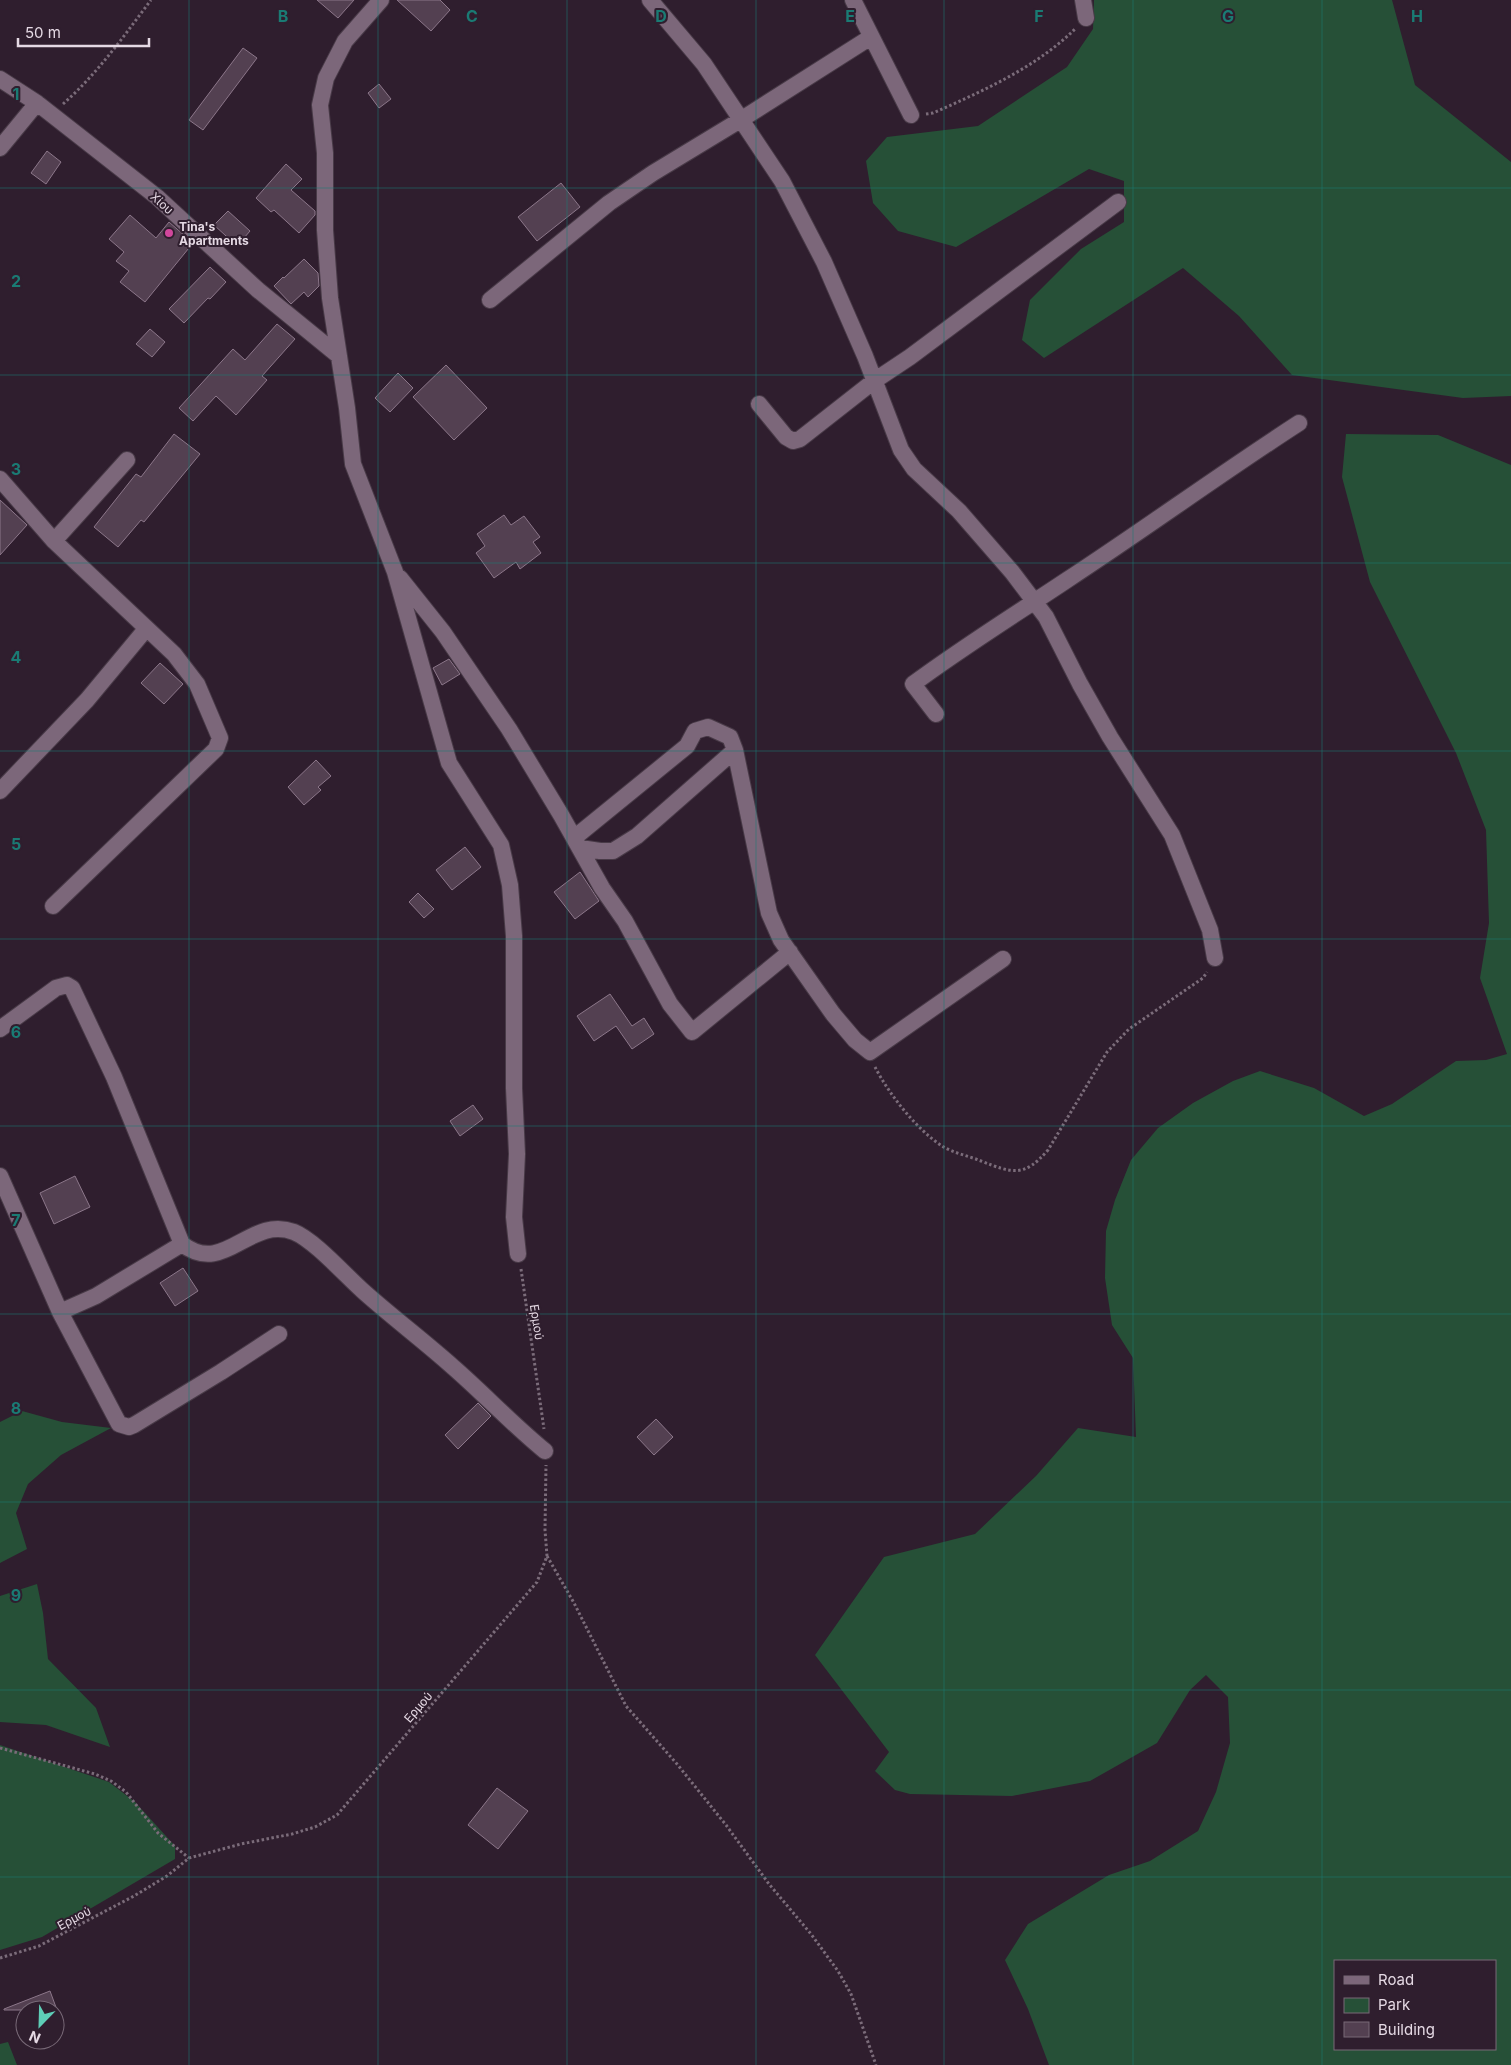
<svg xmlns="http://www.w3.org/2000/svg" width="1511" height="2065" viewBox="0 0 1511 2065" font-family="Inter,sans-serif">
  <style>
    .green { fill: #265037; fill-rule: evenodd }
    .building { fill: #534051; stroke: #8c778a }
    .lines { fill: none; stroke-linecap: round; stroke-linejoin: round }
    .minor-casing { stroke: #483a47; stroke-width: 18 }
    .path { stroke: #7b6c7a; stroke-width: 3; stroke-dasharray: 2.5 2.5; stroke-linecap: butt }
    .minor { stroke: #7c677a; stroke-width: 16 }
    .grid { fill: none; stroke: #1a7b74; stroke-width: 1; stroke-opacity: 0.55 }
    .hotel-dot { fill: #d1479c; stroke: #2f1e2e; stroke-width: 2 }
    .labels { text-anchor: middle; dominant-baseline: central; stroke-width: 4; stroke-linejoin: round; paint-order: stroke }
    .street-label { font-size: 12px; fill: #e5d9e4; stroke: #2f1e2e }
    .poi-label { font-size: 12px; font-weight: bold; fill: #e5d9e4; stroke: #2f1e2e; text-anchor: start }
    .grid-label { font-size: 16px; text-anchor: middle; font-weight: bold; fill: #1a7b74; stroke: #2f1e2e; stroke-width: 4; stroke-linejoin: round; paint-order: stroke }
  </style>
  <rect width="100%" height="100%" fill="#2f1e2e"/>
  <path class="green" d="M1094,0H1392L1415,85L1511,162V396L1463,398L1292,375L1239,316L1183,268L1044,358L1022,340L1030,300L1081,249L1124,222V181L1089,169L956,247L898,231L873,203L866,161L887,137L978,126L1067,67L1093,29Z
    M1346,434L1438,435L1511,465V2065H1049L1028,2009L1005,1960L1028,1924L1109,1875L1150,1861L1198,1831L1216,1792L1230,1743L1228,1697L1206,1675L1190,1690L1157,1743L1090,1781L1012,1796L910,1794L895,1790L875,1771L889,1752L815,1655L884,1557L975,1534L1036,1476L1078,1428L1136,1437L1133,1358L1112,1325L1105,1278L1106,1231L1115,1200L1131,1160L1158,1128L1193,1103L1233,1081L1260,1071L1314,1088L1364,1116L1392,1104L1456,1061L1486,1060L1507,1054L1480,978L1489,923L1486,830L1456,753L1370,582L1342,477ZM1335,1961H1495V2049H1335Z
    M22,1411L62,1422L111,1428L61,1455L28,1484L16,1513L27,1549L0,1563V1422Z
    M37,1584L43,1613L48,1659L96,1708L110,1747L46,1725L0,1722V1596Z
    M0,1745L109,1782L135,1802L175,1846V1859L42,1937L0,1950Z
    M8,2042L17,2065H0V2044Z"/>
  <path class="building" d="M317,0H354L338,18Z
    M397,0H440L450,10L431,31Z
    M243,48L257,58L203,130L189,120Z
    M379,84L391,99L379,108L368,93Z
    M47,151L61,162L46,184L31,173Z
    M286,164L302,179L291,190L315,211V215L299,233L274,210L271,212L256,198Z
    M561,183L580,207L537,241L518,217Z
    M228,211L250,231L237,246L214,225Z
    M130,215L156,238L169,222L193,243L145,302L120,282L129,271L116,261L124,252L109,239Z
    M304,259L318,273L319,286L308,297L304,292L291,304L274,286L283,277L284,278Z
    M210,267L226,282L210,299L208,298L184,323L169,309Z
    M277,324L295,339L262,376L267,380L236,415L216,396L193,421L179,408L233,349L245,360Z
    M150,329L165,342L152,357L136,344Z
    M446,365L487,408L454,440L413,397Z
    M398,373L413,388L390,412L375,398Z
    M174,434L200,454L144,522L141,520L118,547L94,527L136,474L141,477Z
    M0,500L27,525L0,555Z
    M504,515L511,525L524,516L540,537L533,542L541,553L520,569L516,562L494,578L476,553L485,546L477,534Z
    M449,659L460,674L442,685L433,668Z
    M160,663L183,684L164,704L141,683Z
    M316,760L331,776L318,787L321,790L304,805L288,787Z
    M465,847L481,867L452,890L436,870Z
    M580,872L599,901L575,919L554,892Z
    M418,893L434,909L424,918L409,902Z
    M610,994L632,1026L644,1018L654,1034L632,1049L616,1026L594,1041L577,1016Z
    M473,1105L483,1119L460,1136L450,1121Z
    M75,1176L90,1207L54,1224L40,1193Z
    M183,1268L198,1291L175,1306L160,1283Z
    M478,1403L491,1416L458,1449L445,1435Z
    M656,1419L673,1437L654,1455L637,1437Z
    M497,1788L528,1811L498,1849L468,1825Z
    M50,1991L57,2010H4V2009Z"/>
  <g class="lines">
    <defs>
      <path id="minor" d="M381,0L345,41L326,78L320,105L325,153V230L330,298L347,408L353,464L395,572L449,763L501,845L510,885L514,936V1088L517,1154L514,1217L518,1254
        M650,0L704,64L782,181L824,262L865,356L901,450L914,469L959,511L1012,572L1046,617L1080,684L1110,737L1172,835L1210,930L1215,958
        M853,0L911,115
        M1083,0L1086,18
        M0,79L37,103L157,197L258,290L339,356
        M0,148L37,103
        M490,300L609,203L653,173L742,119L871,37
        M759,404L786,437L793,441L800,439L874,381L910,357L1118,202
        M0,479L54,541L174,654L197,684L220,738L216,749L53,906
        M54,541L127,460
        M400,578L443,632L509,729L561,815L602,888L625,921L670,1004L692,1032L790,952
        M936,714L913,684C963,647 1016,614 1067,580C1145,529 1220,474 1299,423
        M0,791L87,700L146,629
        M574,838L687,746L695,731L708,727L730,737L735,750
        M580,848L600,851H613L637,836L735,750L769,913L781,940L833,1014L855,1040L870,1052L1003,959
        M0,1029L56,988L67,985L72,988L114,1077L182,1244C225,1277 249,1215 294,1232C314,1240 346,1276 363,1291C392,1317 424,1341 453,1367C484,1394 513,1425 545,1451
        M0,1176L60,1312L119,1424L129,1427L134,1425L221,1372L279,1334
        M60,1312L96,1296L182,1244"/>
    </defs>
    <use href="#minor" class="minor-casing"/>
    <path class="path" d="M63,104C97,74 124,36 151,0
      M926,114L933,113C983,91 1037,67 1076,28
      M875,1067C889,1094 916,1129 942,1146C953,1153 969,1156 981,1161C1012,1173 1024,1178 1048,1150L1107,1052L1129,1029L1203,978L1207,972
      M521,1269L544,1429
      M547,1556L574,1603L626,1706L677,1764L726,1825L769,1884L811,1934L838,1971L851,1994L876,2065
      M0,1748L95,1774L111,1781L126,1792L158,1833L189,1858
      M0,1958L39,1946L134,1896L167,1876L189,1858L241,1844L292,1834L315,1827L337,1815L537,1582L547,1556L545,1530L546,1465"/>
    <use href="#minor" class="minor"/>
  </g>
  <path class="grid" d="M189,0V2065M378,0V2065M567,0V2065M756,0V2065M944,0V2065M1133,0V2065M1322,0V2065M0,188H1511M0,375H1511M0,563H1511M0,751H1511M0,939H1511M0,1126H1511M0,1314H1511M0,1502H1511M0,1690H1511M0,1877H1511"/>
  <circle class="hotel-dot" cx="169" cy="233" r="5"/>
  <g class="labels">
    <g class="street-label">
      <text transform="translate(162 203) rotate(42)">Χίου</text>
      <text transform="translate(537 1322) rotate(81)">Ερμού</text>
      <text transform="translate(418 1707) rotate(-49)">Ερμού</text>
      <text transform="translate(74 1918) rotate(-28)">Ερμού</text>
    </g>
    <g class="poi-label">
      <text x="179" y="226">Tina's<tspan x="179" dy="14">Apartments</tspan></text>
    </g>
  </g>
  <g class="grid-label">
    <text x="283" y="22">B</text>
    <text x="472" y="22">C</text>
    <text x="661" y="22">D</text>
    <text x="850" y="22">E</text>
    <text x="1039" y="22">F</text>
    <text x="1228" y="22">G</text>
    <text x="1417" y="22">H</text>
    <text x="16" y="100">1</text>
    <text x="16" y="287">2</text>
    <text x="16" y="475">3</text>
    <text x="16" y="663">4</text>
    <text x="16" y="850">5</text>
    <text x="16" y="1038">6</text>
    <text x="16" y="1226">7</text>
    <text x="16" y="1414">8</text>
    <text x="16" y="1601">9</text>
  </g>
  <rect x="1334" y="1960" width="162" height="90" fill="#2f1e2e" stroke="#786977"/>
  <rect x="1344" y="1976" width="25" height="8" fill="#7c677a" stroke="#786977"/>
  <text x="1378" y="1985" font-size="15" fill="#e5d9e4">Road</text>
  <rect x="1344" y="1998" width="25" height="15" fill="#265037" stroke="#786977"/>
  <text x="1378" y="2010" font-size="15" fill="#e5d9e4">Park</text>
  <rect x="1344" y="2022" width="25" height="15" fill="#534051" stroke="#786977"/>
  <text x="1378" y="2035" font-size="15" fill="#e5d9e4">Building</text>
  <g transform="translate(40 2025) rotate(203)"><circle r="24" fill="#2f1e2e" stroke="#786977"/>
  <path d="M0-4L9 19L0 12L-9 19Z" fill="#5eceb7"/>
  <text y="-8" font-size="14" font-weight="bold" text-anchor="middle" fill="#e5d9e4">N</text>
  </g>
  <path d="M18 38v8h131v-8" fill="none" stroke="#e5d9e4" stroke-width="2.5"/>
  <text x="25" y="38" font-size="15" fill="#e5d9e4" stroke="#2f1e2e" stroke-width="4" paint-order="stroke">50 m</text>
</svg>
